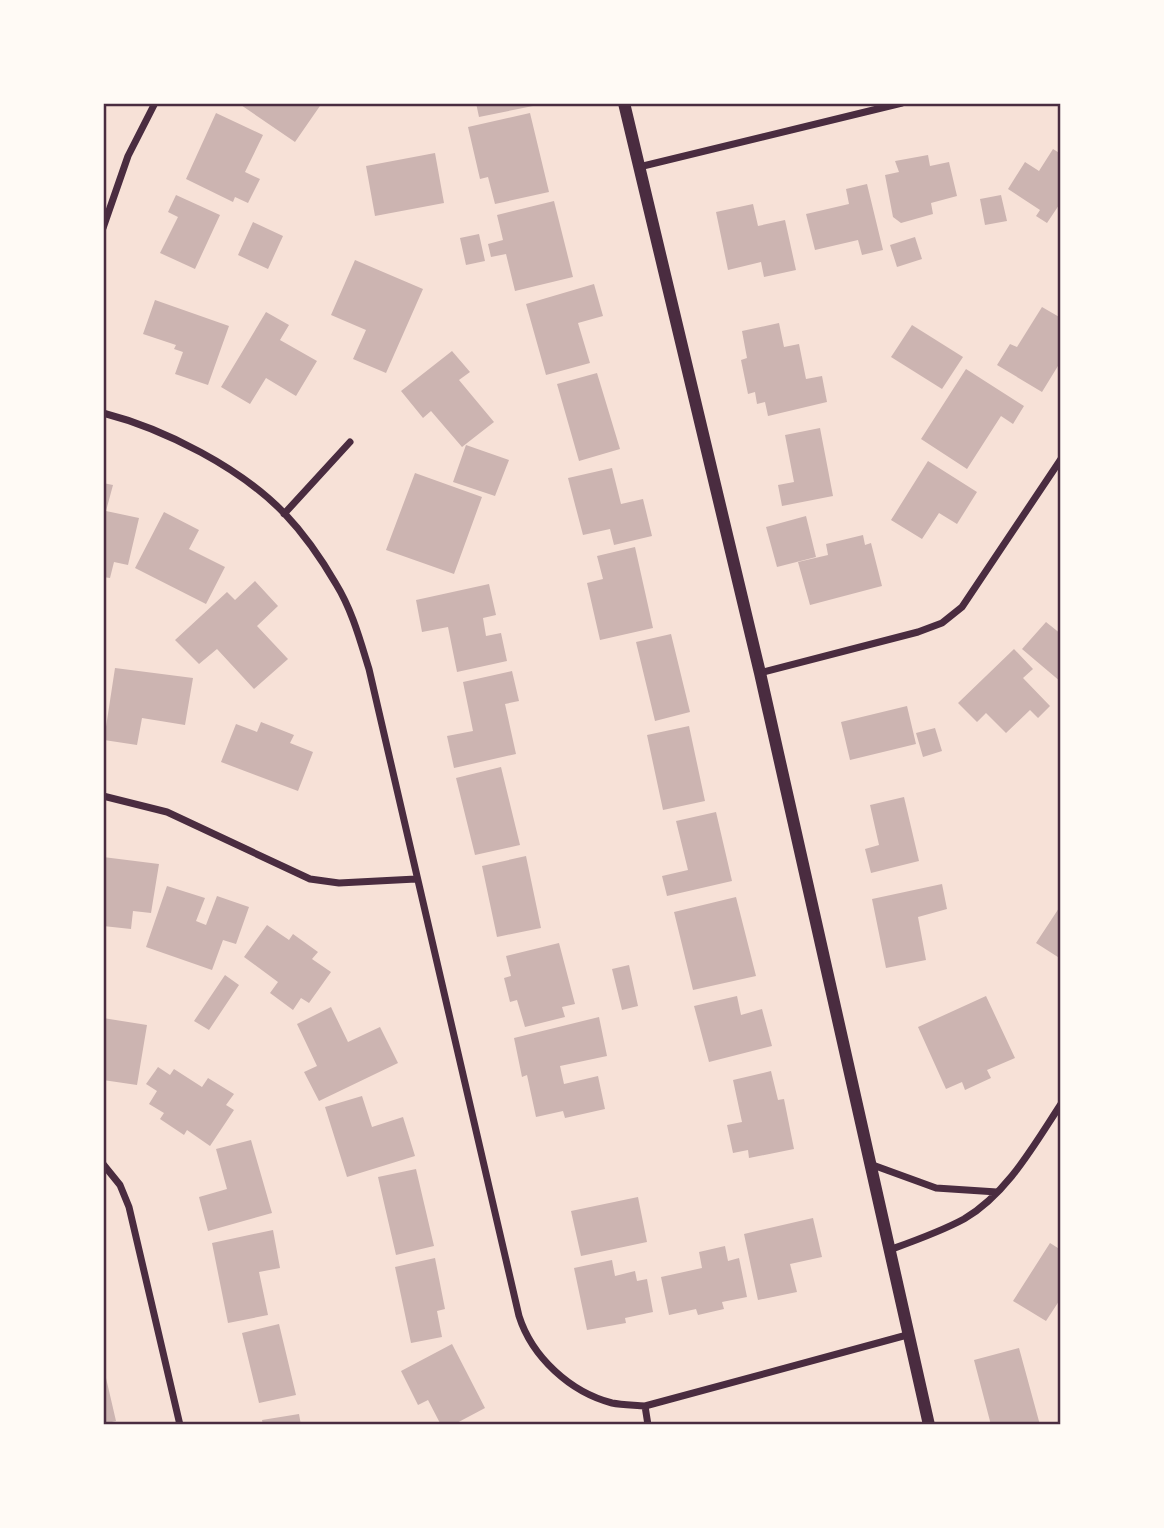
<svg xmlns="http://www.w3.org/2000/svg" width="1164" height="1528" viewBox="0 0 1164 1528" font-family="Montserrat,sans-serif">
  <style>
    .building { fill: #ccb4b1 }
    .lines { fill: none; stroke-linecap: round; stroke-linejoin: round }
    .minor { stroke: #4a2c40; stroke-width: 7 }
    .tertiary { stroke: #4a2c40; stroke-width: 12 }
    .neatline { fill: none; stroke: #4a2c40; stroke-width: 2.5 }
  </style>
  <rect width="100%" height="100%" fill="#f7e1d7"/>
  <path class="building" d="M238,103H322L295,142Z
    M476,103H533V106L479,117Z
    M216,113L263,135L245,172L260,179L248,203L235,197L233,202L186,179Z
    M530,113L549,192L495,204L488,177L480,179L468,127Z
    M1053,149L1061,154V202L1047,223L1036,216L1040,210L1008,189L1025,162L1039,171Z
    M435,153L444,203L375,216L366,166Z
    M928,155L930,166L949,162L957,196L931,203L933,214L901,223L893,217L885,175L899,172L895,161Z
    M867,184L883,250L862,255L858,240L815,250L806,214L849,204L846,189Z
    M176,195L220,215L195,269L160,253L178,217L168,212Z
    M1001,195L1007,221L985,225L980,199Z
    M554,201L573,277L515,291L506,254L491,257L488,244L503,240L497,215Z
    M753,204L758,226L785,220L796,270L764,277L761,262L728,270L716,212Z
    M253,222L283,236L268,269L238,255Z
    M479,234L485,261L466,265L460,238Z
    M915,237L922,259L897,267L890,245Z
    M355,260L423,289L386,373L353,359L366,330L331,315Z
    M594,284L603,316L578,323L590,363L546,375L526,304Z
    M155,300L229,326L208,385L175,374L183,352L174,349L176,345L143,334Z
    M1042,307L1061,318V361L1042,392L997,365L1010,344L1017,347Z
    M266,312L289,325L280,340L317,361L296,396L266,378L250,404L221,387Z
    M779,323L784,347L799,344L806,379L822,376L827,402L768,416L765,402L757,404L755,392L748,394L741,360L747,358L742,331Z
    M912,325L963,357L942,389L891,357Z
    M452,351L470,372L459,380L494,422L462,447L431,411L423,418L401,391Z
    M966,369L1024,406L1013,424L1001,416L967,469L921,439Z
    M597,373L620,449L579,461L557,384Z
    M820,428L833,496L782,506L778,485L794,482L785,435Z
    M466,445L509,460L495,496L453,482Z
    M928,461L977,492L957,524L939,513L922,539L891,520Z
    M612,468L621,504L643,499L652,536L614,545L610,529L583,535L568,478Z
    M415,473L482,497L454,574L386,550Z
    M103,483L113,485L106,511L139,518L128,565L114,562L110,578L103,577Z
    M164,512L199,530L189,549L225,567L206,604L135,568Z
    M806,516L816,557L777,567L766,527Z
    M863,535L865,545L871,543L882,586L810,605L798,562L828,555L826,544Z
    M635,547L653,628L600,640L587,583L603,579L597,556Z
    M255,581L278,606L257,626L288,659L254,689L217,649L199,664L175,640L227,592L235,600Z
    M489,584L496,615L483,618L486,636L501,633L507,661L457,672L448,627L422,632L416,600Z
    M1046,622L1061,634V682L1022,649Z
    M671,634L690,712L655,721L636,642Z
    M1014,649L1033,669L1023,678L1050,706L1038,718L1030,710L1006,733L986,713L977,722L958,703Z
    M115,668L193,678L185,725L142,718L137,745L104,740Z
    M512,671L519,701L505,704L516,754L454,768L447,736L473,731L463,682Z
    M907,706L916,744L850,760L841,722Z
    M261,722L294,735L290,743L313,752L298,791L221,762L236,724L257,732Z
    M689,726L705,801L663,810L647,735Z
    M935,728L942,751L923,757L916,733Z
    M501,767L520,845L475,855L456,778Z
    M904,797L919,861L871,873L865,849L879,845L870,805Z
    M716,812L732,881L667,896L662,876L688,870L676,821Z
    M526,856L541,928L497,937L482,866Z
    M103,857L159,864L151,913L133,911L131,929L103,926Z
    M942,884L947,909L918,917L926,960L886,968L872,899Z
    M167,886L205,898L196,921L206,925L217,896L249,907L236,944L223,940L212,970L146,947Z
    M736,897L756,976L693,990L674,912Z
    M1061,905V959L1036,943Z
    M267,925L289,940L293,934L318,952L312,959L331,972L309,1003L301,998L293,1010L270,993L278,982L244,957Z
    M559,943L575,1004L562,1007L565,1017L525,1027L517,1000L510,1002L504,978L511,976L506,956Z
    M629,965L638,1006L622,1010L612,969Z
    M225,975L239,985L209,1030L194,1021Z
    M737,996L741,1015L762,1009L772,1046L709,1062L694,1006Z
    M986,996L1015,1058L987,1070L991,1078L965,1090L962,1082L946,1089L918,1027Z
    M331,1007L348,1042L380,1027L398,1063L319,1101L304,1072L317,1066L297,1024Z
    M599,1017L607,1056L560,1066L564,1084L598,1076L605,1109L565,1118L563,1111L536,1117L527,1075L522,1077L514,1038Z
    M103,1018L147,1025L137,1085L103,1080Z
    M158,1067L170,1075L174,1069L202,1087L208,1078L234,1094L226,1105L234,1110L210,1146L187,1130L184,1135L160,1119L164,1113L149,1104L157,1091L146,1084Z
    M771,1071L778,1100L784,1099L794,1149L749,1158L748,1150L733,1153L727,1125L742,1122L733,1080Z
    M362,1096L372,1127L403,1117L415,1156L347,1177L325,1107Z
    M251,1140L272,1213L208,1231L199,1197L227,1189L216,1149Z
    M416,1169L434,1246L396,1255L378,1177Z
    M638,1197L647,1242L581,1256L571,1211Z
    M813,1218L822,1257L790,1264L797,1292L758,1300L744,1234Z
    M273,1230L280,1268L259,1272L268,1315L228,1323L212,1243Z
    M1050,1243L1061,1250V1298L1046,1321L1013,1301Z
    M725,1246L728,1261L739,1258L747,1297L722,1302L724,1309L698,1315L696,1309L669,1315L661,1277L702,1268L699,1252Z
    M435,1258L445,1309L437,1311L442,1337L411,1343L395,1267Z
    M612,1260L615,1276L635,1271L637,1281L647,1279L653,1312L625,1318L626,1323L587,1330L574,1268Z
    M279,1324L296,1395L259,1403L242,1333Z
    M452,1344L485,1408L453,1425H441L428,1400L418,1405L401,1371Z
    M1019,1348L1040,1425H991L974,1360Z
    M103,1365L116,1421L103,1424Z
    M299,1414L301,1425H263L262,1420Z"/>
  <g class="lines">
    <path class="minor" d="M639,167L902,103
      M103,228L128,156L155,103
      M103,413C165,429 241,468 285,514C304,534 322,560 336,584C352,610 360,640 369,669L519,1316C532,1357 570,1392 612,1403C622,1405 634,1405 645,1406L907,1335
      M284,514L350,442
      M760,673L918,632L942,623L962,607L1061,459
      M103,796L167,812L310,879L339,883L416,879
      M103,1164L120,1185L129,1207L180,1425
      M870,1164L936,1188L997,1192
      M889,1250C914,1241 940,1232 964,1219C1007,1194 1034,1145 1061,1104
      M645,1406L648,1425"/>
    <path class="tertiary" d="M624,103L760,673L929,1425"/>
  </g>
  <rect width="1164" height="1528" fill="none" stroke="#fffaf5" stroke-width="210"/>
  <rect x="105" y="105" width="954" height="1318" class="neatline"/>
</svg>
